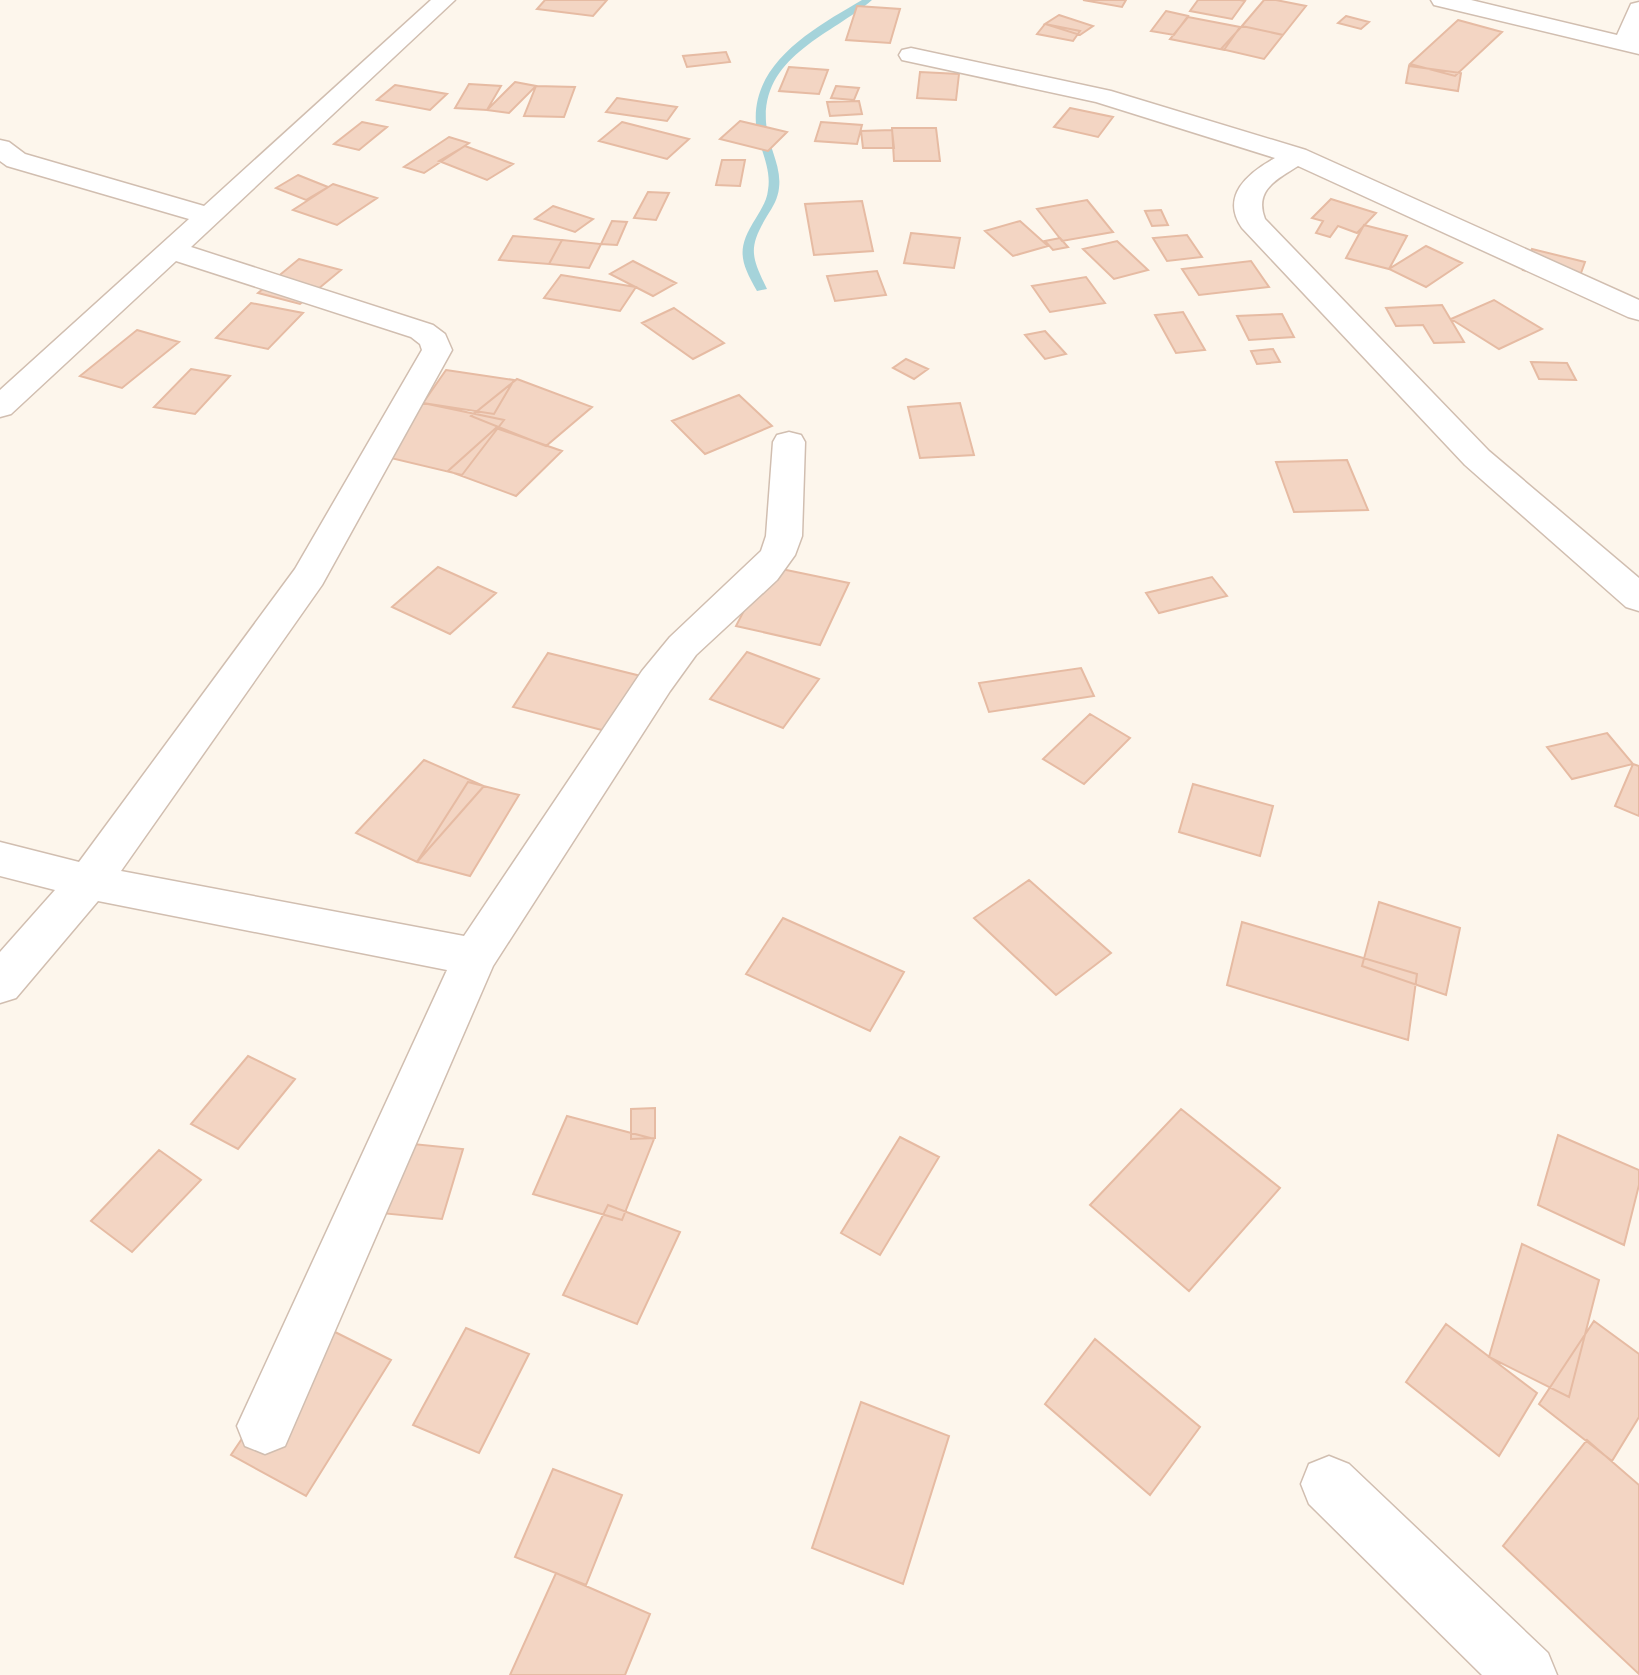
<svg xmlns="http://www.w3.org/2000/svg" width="1639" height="1675" viewBox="0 0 1639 1675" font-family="Barlow,sans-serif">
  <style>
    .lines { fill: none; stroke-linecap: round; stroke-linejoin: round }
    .stream { fill: #a5d3da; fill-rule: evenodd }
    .building { fill: #f3d5c3; stroke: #e6bba3; stroke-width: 2 }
    .minor-casing { stroke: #d1beb0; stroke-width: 3 }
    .minor { fill: #fff; fill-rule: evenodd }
  </style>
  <rect width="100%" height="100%" fill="#fdf6ec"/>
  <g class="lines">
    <path class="stream" d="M862,0H872C831,35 762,56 766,122C767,145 782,165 779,188C778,198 773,207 767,216C748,248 751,256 767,289L757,291C740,261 736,249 756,218C761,209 767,201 768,190C772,167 758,147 756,124C751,62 816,27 862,0Z"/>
  </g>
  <path class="building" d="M545,0H607L593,16L537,9Z
    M1083,0H1126L1122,7Z
    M1198,0H1240L1245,1L1232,19L1190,11Z
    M1264,0H1276L1306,6L1283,35L1242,26Z
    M857,6L900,9L890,43L846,40Z
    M1166,11L1188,16L1174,35L1151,31Z
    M1059,15L1093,26L1080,35L1045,24Z
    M1346,16L1369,22L1361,29L1338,23Z
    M1188,17L1240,27L1224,50L1170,39Z
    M1458,20L1502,32L1455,76L1410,64Z
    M1045,24L1080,31L1073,41L1037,34Z
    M1242,26L1283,35L1264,59L1221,49Z
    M726,52L730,62L687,67L683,56Z
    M1409,66L1461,73L1458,91L1406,83Z
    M789,67L828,70L819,94L779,91Z
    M920,72L959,74L956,100L917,98Z
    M515,82L536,86L509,113L487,110Z
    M469,84L501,86L487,110L455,108Z
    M395,85L447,94L430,110L377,100Z
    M536,86L575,87L564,117L524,116Z
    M836,86L859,88L854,100L831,98Z
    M617,98L677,107L667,121L606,112Z
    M859,101L862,114L830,116L827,102Z
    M1070,108L1113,117L1098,137L1054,127Z
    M740,121L787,132L768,151L720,139Z
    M362,122L387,127L359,150L334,144Z
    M622,122L689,139L667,159L599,141Z
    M821,122L862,125L857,144L815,141Z
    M892,128H936L940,161H894Z
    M892,130L894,148H863L861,131Z
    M449,137L469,143L424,173L404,167Z
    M465,146L513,164L487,180L439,161Z
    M722,160H745L740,186L716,185Z
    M298,175L328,187L306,200L276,188Z
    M333,184L377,198L337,225L293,210Z
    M648,192L669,193L656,220L634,218Z
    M1331,199L1376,213L1357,233L1338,226L1330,237L1316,233L1323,221L1312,218Z
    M1087,200L1113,232L1062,241L1037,209Z
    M862,201L873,251L814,255L805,204Z
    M553,206L593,219L575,232L535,219Z
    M1161,210L1168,225L1152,226L1145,211Z
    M612,221L627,222L617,245L601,244Z
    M1020,221L1048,246L1013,256L985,231Z
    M1364,225L1407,236L1389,269L1346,258Z
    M911,233L960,238L954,268L904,263Z
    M1187,235L1202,257L1167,261L1153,238Z
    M513,236L562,240L549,264L499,260Z
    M1060,238L1068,247L1053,250L1045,241Z
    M562,240L601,244L589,268L549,264Z
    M1117,241L1148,270L1114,279L1083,249Z
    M1426,246L1462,263L1426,287L1389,269Z
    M1532,249L1585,262L1577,284L1523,270Z
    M299,259L341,270L300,304L258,293Z
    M633,261L676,283L653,296L610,274Z
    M1251,261L1269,287L1199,295L1182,269Z
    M877,271L886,295L835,301L827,276Z
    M561,275L636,287L620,311L544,298Z
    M1086,277L1105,303L1050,312L1032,286Z
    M1494,300L1542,329L1499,349L1451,319Z
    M251,303L303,313L268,349L216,338Z
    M1442,305L1464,342L1434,343L1423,325L1396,326L1386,308Z
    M674,308L724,343L693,359L642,323Z
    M1183,312L1205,350L1176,353L1155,315Z
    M1282,314L1294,337L1249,340L1237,316Z
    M137,330L179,342L122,388L80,376Z
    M1045,331L1066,354L1045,359L1025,335Z
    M1273,349L1280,362L1257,364L1251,351Z
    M906,359L928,369L914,379L893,368Z
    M1531,362L1567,363L1576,380L1539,379Z
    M191,369L230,376L195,414L154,407Z
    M446,370L514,380L494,414L423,403Z
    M517,379L592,407L546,446L471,416Z
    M739,395L772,426L705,454L672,421Z
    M423,403L504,420L462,475L378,455Z
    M960,403L974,455L920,458L908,407Z
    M496,428L562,451L516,496L448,471Z
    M1347,460L1368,510L1294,512L1276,462Z
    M767,566L849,583L820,645L736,626Z
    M438,567L496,593L450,634L392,607Z
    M1212,577L1227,596L1159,613L1146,593Z
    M747,652L819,679L783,728L710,699Z
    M548,653L657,680L625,736L513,707Z
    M1081,668L1094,696L989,712L979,683Z
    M1090,714L1130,738L1084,784L1043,759Z
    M1607,733L1633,764L1572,779L1547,747Z
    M424,760L484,786L417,862L356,833Z
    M1633,764L1639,766V816L1615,806Z
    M468,782L519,795L470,876L417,862Z
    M1193,784L1273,806L1260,856L1179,832Z
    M1029,880L1111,953L1056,995L974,918Z
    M1379,902L1460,928L1446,995L1362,966Z
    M783,918L904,972L870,1031L746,974Z
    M1242,922L1417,974L1408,1040L1227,985Z
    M248,1056L295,1079L238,1149L191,1124Z
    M655,1108V1138L631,1139V1109Z
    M1181,1109L1280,1188L1189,1291L1090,1205Z
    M567,1116L654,1139L622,1220L533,1194Z
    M1558,1135L1639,1170V1185L1624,1245L1538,1205Z
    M900,1137L939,1157L880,1255L841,1233Z
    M393,1142L463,1149L442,1219L370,1212Z
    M159,1150L201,1180L132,1252L91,1221Z
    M608,1205L680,1232L637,1324L563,1295Z
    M1522,1244L1599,1280L1569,1397L1489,1357Z
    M1594,1321L1639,1354V1417L1612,1461L1539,1404Z
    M319,1324L391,1360L306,1496L231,1455Z
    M1446,1324L1537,1393L1499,1456L1406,1382Z
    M466,1328L529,1354L479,1453L413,1425Z
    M1095,1339L1200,1427L1150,1495L1045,1404Z
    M861,1402L949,1436L903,1584L812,1548Z
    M1587,1440L1639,1485V1674L1503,1546Z
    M553,1469L622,1495L586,1585L515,1557Z
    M556,1573L650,1614L625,1675H510Z"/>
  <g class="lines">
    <defs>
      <path id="minor" d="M431,0H455L191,247L433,325L445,334L452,350L322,585L121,871L464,936L642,671L670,637L761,551L766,536L773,442L777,435L789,432L801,435L805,442L802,536L795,555L777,580L696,655L670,691L493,966L285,1446L265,1454L245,1446L237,1426L447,970L98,901L16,998L0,1003V952L55,890L0,876V842L79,862L295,569L422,350L420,344L411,337L176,261L11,414L0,417V390L189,219L7,166L0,161V140L9,142L25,154L204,206Z
        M1431,0H1471L1617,35L1631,4L1639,2V54L1434,5Z
        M911,48L1111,91L1306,150L1639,300V320L1628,317L1298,166C1276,180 1254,190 1265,219L1489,451L1639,578V611L1626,607L1465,465L1242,228C1220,196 1248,173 1275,158L1096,102L902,60L899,55L902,50Z
        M1329,1456L1349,1464L1548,1653L1557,1675H1482L1309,1504L1301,1484L1309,1464Z"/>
    </defs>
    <use href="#minor" class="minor-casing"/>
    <use href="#minor" class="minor"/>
  </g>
</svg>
